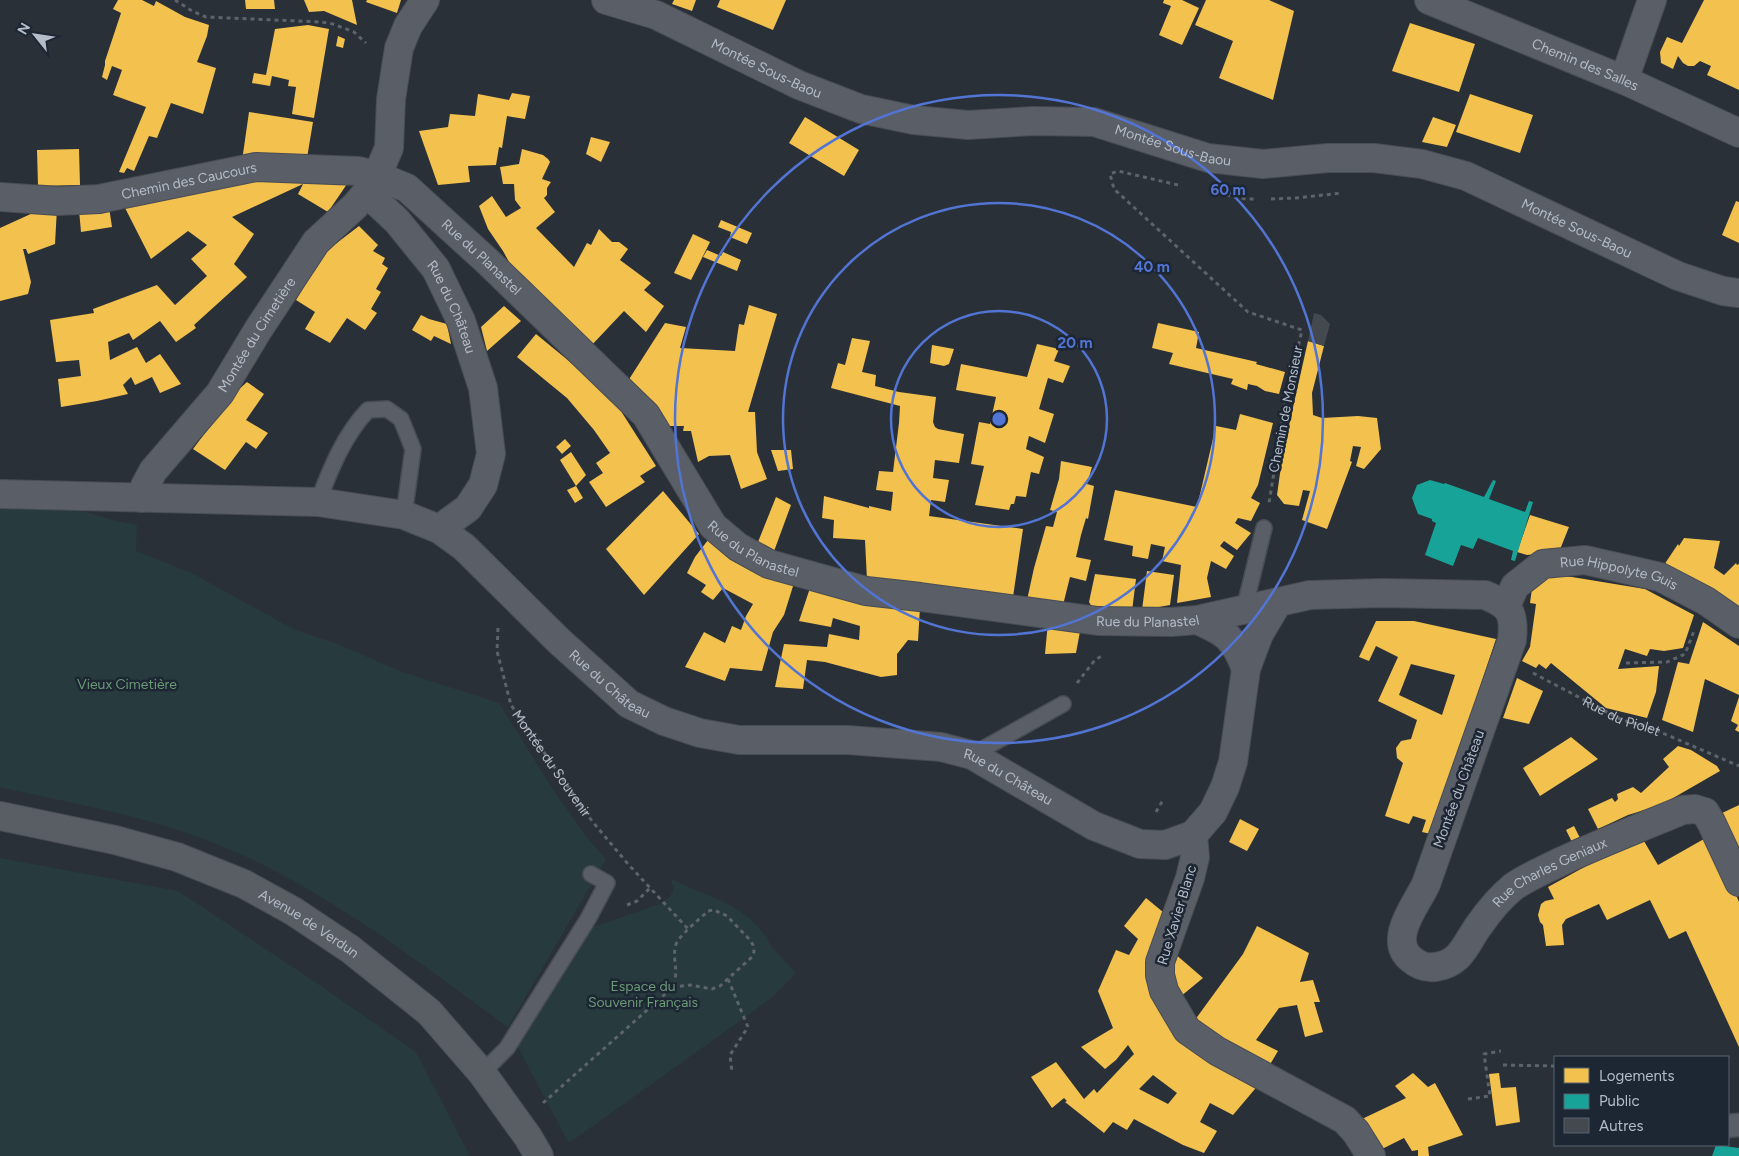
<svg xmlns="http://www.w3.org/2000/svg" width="1739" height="1156" viewBox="0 0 1739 1156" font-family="Figtree,sans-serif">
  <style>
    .green { fill: #273a3e }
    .homes { fill: #f2c14e; fill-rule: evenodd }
    .public { fill: #17a398 }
    .building { fill: #444950 }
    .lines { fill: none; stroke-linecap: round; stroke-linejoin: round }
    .service-casing { stroke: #484c53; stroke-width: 18 }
    .pedestrian-casing { stroke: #484c53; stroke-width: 25 }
    .minor-casing { stroke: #484c53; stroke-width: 30 }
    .secondary-casing { stroke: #484c53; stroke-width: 30 }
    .path { stroke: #5d636a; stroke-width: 3; stroke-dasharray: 4 4; stroke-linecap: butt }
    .service { stroke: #5a5e66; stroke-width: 15 }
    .pedestrian { stroke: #5a5e66; stroke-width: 22 }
    .minor { stroke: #5a5e66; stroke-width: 28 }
    .secondary { stroke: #595d64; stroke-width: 28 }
    .ring { fill: none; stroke: #5274d3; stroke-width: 2.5 }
    .labels { text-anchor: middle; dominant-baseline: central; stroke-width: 5; stroke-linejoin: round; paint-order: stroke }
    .street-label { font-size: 14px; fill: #b4bcc9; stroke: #1d2633 }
    .park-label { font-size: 14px; fill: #6b9a76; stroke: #1d2633 }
    .centre { fill: #5274d3; stroke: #1d2633; stroke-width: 2.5 }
    .ring-label { font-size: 15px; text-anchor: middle; font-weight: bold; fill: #5274d3; stroke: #1d2633; stroke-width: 5; stroke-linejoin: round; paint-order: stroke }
  </style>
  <rect width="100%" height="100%" fill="#2a3038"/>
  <path class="green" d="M0,504L66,506L116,521L137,525L136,551L192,573L295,630L337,644L400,671L499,703L552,788L589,840L606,859L508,1027C412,958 317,882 206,840C139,814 69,803 0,787Z
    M0,858L178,891L318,984L416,1052L470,1156H0Z
    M670,878C702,896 734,899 759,928C764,934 768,938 770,945L796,973L772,997L751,1013L569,1143L517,1046L591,928L659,904L670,897L674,888Z"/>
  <path class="homes" d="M118,0H142L154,6L156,1L185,17L209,25L207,36L197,62L216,68L203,114L171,103L157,138L149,136L134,171L127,168L124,173L119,172L146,107L113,95L122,70L112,66L107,80L102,77L105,65V61L121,13L113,9Z
    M245,0H274L275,9H246Z
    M304,0H352L357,25L324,11L309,12Z
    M367,0H401L397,13L366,2Z
    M674,0H696L692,11L672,4Z
    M720,0H786L773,30L717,7Z
    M1164,0H1182L1199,8L1182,45L1159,35L1171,6L1163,3Z
    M1206,0H1269L1294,11L1273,100L1219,78L1233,41L1195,25Z
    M1704,0H1739V90L1707,75L1711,66L1700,61L1694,66H1688L1683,63L1678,56L1673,69L1661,63L1660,52L1667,37L1682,43Z
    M1410,23L1475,44L1459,92L1392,71Z
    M308,25L329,29L314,118L292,114L296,87L288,86L289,80L272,76L270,86L252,83L254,73L266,75L275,29Z
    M338,36L345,39L343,48L336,46Z
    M512,93L530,96L525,119L507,116L502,148L499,147L496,165L468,166L470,182L438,185L419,131L448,127L450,114L475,116L478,94L509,100Z
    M1470,94L1533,115L1520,153L1456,132Z
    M249,112L313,122L307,158L242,161Z
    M805,117L859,150L844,176L789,143Z
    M1433,117L1456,125L1447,147L1422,142Z
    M591,137L610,142L601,162L586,154Z
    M79,149L80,185L38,186L37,150Z
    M522,149L543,155L548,159L550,162L542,179L551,182L547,188V195L544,198L555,212L536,228L574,267L587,243L591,245L599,229L612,242H619L628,249L620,260L651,283L644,290L664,306L646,332L624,311L589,348L521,284L503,251L488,229L479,206L492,196L506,217L521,208L515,200L514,184H503L500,167L519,164Z
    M301,175L304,184L315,179L347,184L328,212L298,194L303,184L232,217L254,234L234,264L247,277L194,325L196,328L176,342L160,321L133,340L129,333L108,342L110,360L137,347L146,363L160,354L181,384L160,393L152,377L135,385L131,377L123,385L128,394L97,401L61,407L58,379L81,376L79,360L56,362L50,320L94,313L93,309L157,285L175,305L207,276L191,259L207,245L188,231L151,259L123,204L215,186Z
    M1736,201L1739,202V243L1722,235Z
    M46,207L57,208L55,244L28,254L26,249H23L31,282L28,294L0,301V228Z
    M109,207L112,227L81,232L79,210Z
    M721,220L752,233L747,244L730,237L731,232L718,227Z
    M359,226L378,245L373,251L385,258L382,264L388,268L376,289L381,292L371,309L377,313L365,330L347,318L330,343L305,329L315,312L296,300L325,252Z
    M693,234L710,242L691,280L674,273Z
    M707,250L721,256L723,252L741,260L737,271L703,257Z
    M749,305L777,314L748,412H755L757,452L767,479L741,489L730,455L709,456L698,462L691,431H683L684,426H670V428L626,384L665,323L686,327L680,348L735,351L739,324L744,325Z
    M504,306L521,321L487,351L481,327Z
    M421,315L429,319L447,324L451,344L434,336L431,341L412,330Z
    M1158,323L1199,332L1196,348L1257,362L1256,364L1285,372L1279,394L1265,391L1257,386L1248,384L1247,390L1231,384L1233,379L1169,364L1173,353L1152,348Z
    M536,334L586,375L619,408L656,466L640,476L645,482L606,507L589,482L603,473L596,463L610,453L594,430L567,398L517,357Z
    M852,338L870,341L862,372L876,375L875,386L899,392L936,397L933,422L935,427L938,429L964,434L959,463L935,460L933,478L949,480L945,502L931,500L929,516L1023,529L1013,597L867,580L865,540L833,538L834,520L822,518L824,496L869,508V506L891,511L893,492L876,490L879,471L893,472L899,423L900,406L831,388L838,363L845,365Z
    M1308,341L1324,346L1312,393L1313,415L1322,418L1358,416L1377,418L1381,449L1364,469L1356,466L1361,447L1353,446L1350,461L1352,462L1327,529L1302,520L1310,491L1303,490L1299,506L1284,504L1277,495L1283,452Z
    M1037,344L1059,349L1054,361L1070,366L1063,383L1048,378L1039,409L1054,414L1045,443L1029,436L1026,449L1044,457L1039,474L1031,472L1026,497L1016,496L1014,504H1011L1009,510L975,505L984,466L971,464L979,422L990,424L996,397L956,390L961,364L1027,377Z
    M932,345L954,349L949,364L944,366L930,363Z
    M247,382L264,394L246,420L268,433L256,449L246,442L225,470L193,449L236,392Z
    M1240,414L1273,423L1258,485L1251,498L1260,503L1251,521L1238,518L1235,523L1251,533L1237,550L1224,541L1220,546L1234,556L1226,569L1211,561L1207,578L1211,597L1177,603L1181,565L1162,561L1165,547L1151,544L1148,559L1132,556L1133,546L1104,540L1115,490L1197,507L1216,426L1236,430Z
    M565,439L571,446L562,454L556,447Z
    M771,450H791L793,469L778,471Z
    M571,452L586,475L576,486L560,460Z
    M1061,461L1092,467L1087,484L1094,486L1088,519L1086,518L1081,535L1076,557L1091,560L1086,581L1070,577L1063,605L1027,600L1034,568L1046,526L1053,527L1057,512L1050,510L1059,479Z
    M576,486L583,498L575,503L567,490Z
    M663,491L699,534L644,595L606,549Z
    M776,497L791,505L773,554L756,547Z
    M1530,515L1569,527L1559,552L1527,555L1517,552Z
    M1684,538L1720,541L1714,568L1724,575L1736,563L1737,565L1739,564V613L1664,565L1678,544L1679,546Z
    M708,540L727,557L729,553L794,583L784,615L773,632L762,671L730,668L725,681L685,667L704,632L725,643L732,626L741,630L746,616L753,604L723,588L713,600L701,592L706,585L687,573L695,557Z
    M1147,571L1174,575L1170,605L1142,610Z
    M1095,574L1136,579L1132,611L1092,607L1089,602Z
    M1541,574L1572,577L1645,589L1694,615L1683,648L1664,651L1650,649L1647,656L1625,649L1618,669L1659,666L1656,692L1647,718L1606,708L1551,663L1546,669L1539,664L1536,668L1522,661L1530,647L1536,604L1530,603L1533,581Z
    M810,588L920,607L918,641L908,640L897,654V675L881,677L825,662L807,660L803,689L775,687L784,644L827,647L829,634L859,640L860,626L833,618L831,627L799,621Z
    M1376,621H1414L1496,639L1431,834L1422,832L1426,820L1413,816L1409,824L1385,816L1403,763L1397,758L1396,748L1401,741L1411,739L1417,720L1378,701L1398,657L1376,646L1369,661L1359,657ZM1411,664L1455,675L1442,715L1399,695Z
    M1048,622L1081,626L1076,653L1045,654Z
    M1703,622L1739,646V695L1705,679L1693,732L1662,720L1678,662L1689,664Z
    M1517,678L1543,691L1529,724L1503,718Z
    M1739,697V732L1735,730L1738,725L1731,721Z
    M1571,737L1598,759L1540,796L1523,768Z
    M1678,746L1691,750L1717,766L1720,771L1661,805L1628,815L1598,829L1588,809L1612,798L1615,802L1618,799L1617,794L1633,787L1641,793L1669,767L1663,759Z
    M1739,805V857L1720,814Z
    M1240,819L1259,829L1247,851L1229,842Z
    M1574,826L1580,838L1572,842L1566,830Z
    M1711,835L1739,902V1047L1686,931L1669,939L1650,900L1607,920L1599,904L1566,919L1562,925L1564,945L1546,946L1543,925L1540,922L1538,915L1541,904L1545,901L1554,899L1548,887L1641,836L1658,865Z
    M1146,898L1169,917L1157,1003L1260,1083L1233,1115L1210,1103L1200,1122L1217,1131L1204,1153L1183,1145L1134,1119L1127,1130L1113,1122L1104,1133L1065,1102L1067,1101L1064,1098L1052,1108L1031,1077L1056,1062L1084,1099L1094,1089L1097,1093L1134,1054L1128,1045L1116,1060L1105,1069L1081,1047L1113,1028L1098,991L1116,950L1129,955L1138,939L1124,926ZM1153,1075L1177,1093L1168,1104L1139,1089Z
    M1257,926L1309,953L1300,982L1313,980L1320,1002H1314L1323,1032L1305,1037L1297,1005L1279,1008L1256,1040L1278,1051L1268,1068L1192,1024L1243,954Z
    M1174,953L1203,978L1180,997L1166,969Z
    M1413,1073L1428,1087L1435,1083L1463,1135L1428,1147L1429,1156H1418V1150L1412,1151L1404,1138L1380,1150L1362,1119L1406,1098L1395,1086Z
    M1499,1073L1501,1088L1516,1087L1520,1122L1496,1126L1489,1074Z"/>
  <path class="public" d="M1430,480L1444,484L1445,483L1484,497L1493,480L1496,481L1489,499L1525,512L1529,501L1533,502L1515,561L1511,560L1513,551L1478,538L1473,549L1461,545L1453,566L1425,555L1436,523L1432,521V519L1418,514L1412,498L1417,485Z
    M1716,1145L1739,1148V1156H1712Z"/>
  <path class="building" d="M1314,313L1321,315L1330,324L1324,346L1308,341Z"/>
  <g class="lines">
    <defs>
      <path id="service" d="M318,502C330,470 344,435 368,410L387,409L401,419L413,449L404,515
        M1244,610L1264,528
        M972,755L1063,704
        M482,1073L507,1048L588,919L607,883L591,874"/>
      <path id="pedestrian" d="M1728,1126L1739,1125"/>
      <g id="minor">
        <path id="s3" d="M606,0L656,15L799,85L861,109L914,120L968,125L1033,121L1094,122L1208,158L1263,164L1328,158H1374L1422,164L1466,176L1678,276L1723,291L1739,293"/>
        <path id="s4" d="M1429,0L1624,80L1739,133"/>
        <path d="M1624,80L1652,0"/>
        <path id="s5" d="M367,193L397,221L436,269L461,321L483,388L491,454L483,485L468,508L439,529"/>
        <path id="s6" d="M0,197L59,201L99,199L256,167L359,171L378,176L407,188L487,261L646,415L713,526L738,547L769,564L866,591L920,597L1098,621L1171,622L1197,620L1310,595L1383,593L1485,595C1510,605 1515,613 1512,640L1426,884C1417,904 1387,939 1411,959C1419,966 1426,968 1435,967C1462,964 1466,942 1480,924C1489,911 1501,897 1513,887C1527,877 1544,870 1560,862C1600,843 1642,827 1683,810L1695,809L1705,812L1711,822L1739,882"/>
        <path id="s7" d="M0,494L318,502L404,515L439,529L464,547L559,641L629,704L664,721L700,733L739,740H848L941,747L972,755L1094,826L1140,844L1165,845L1193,835"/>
        <path id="s8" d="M142,498L145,486L153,471L220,393L258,330L316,242L355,206L373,185L389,148L391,99L399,48L408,26L425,0"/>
        <path d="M1278,602L1259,634L1246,669L1233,762L1225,787L1213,812L1193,835L1195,857L1190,878L1160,962V975L1164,991L1187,1030L1217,1051L1345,1120L1356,1132L1371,1156"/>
        <path id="s9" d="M1506,606L1515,586L1543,564L1585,560L1660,577L1706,601L1739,624"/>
        <path d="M1197,620C1227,633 1234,638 1246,669"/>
      </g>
      <g id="secondary">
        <path id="s10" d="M0,816L115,840L177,857L244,884L293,911L350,949L429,1012L482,1073L528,1137L539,1156"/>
      </g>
    </defs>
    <use href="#service" class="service-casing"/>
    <use href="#pedestrian" class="pedestrian-casing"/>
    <use href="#minor" class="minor-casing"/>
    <use href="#secondary" class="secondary-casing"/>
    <g class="path">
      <path d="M175,0L192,11L206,17L321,22L333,24L354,32L366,43"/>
      <path d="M1178,185L1118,171L1110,174L1114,189L1248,312L1302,330L1285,405L1269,503"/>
      <path d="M1226,195L1246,199H1257"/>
      <path d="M1271,199L1296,198L1342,193"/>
      <path id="s1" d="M498,628L497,651L511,705L592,821L628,864L689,930"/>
      <path d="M1626,663L1667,662L1685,654L1694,631"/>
      <path id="s2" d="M1533,673L1622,720L1651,728L1739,766"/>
      <path d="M1077,683L1095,660L1103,655"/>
      <path d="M1156,812L1163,800"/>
      <path d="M627,905L637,901L650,888"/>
      <path d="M728,979L748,1027L730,1055L732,1072"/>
      <path d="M1503,1065L1555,1066"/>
      <path d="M1468,1099L1490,1096L1484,1054L1501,1051"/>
      <path d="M543,1103L673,987C679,970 673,963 675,948C676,937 699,920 708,911L714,910L727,916L750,940L753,945L754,952L752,957L720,986L712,989L691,985L673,987"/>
    </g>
    <use href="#service" class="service"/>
    <use href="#pedestrian" class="pedestrian"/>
    <use href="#minor" class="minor"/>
    <use href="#secondary" class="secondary"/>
  </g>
  <g class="ring">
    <circle cx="999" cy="419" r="108"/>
    <circle cx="999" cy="419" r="216"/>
    <circle cx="999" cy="419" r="324"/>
  </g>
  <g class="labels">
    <g class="street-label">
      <text stroke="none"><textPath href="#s4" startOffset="169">Chemin des Salles</textPath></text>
      <text stroke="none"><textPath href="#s3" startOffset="175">Montée Sous-Baou</textPath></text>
      <text stroke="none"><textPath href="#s3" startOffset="595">Montée Sous-Baou</textPath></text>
      <text stroke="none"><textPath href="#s6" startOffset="191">Chemin des Caucours</textPath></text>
      <text stroke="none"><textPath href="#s3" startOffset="1015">Montée Sous-Baou</textPath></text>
      <text stroke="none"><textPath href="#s6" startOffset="515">Rue du Planastel</textPath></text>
      <text stroke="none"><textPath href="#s5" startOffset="144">Rue du Château</textPath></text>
      <text stroke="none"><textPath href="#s8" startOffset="201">Montée du Cimetière</textPath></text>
      <text transform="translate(1286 409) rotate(-79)">Chemin de Monsieur</text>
      <text stroke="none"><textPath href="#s6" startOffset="920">Rue du Planastel</textPath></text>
      <text stroke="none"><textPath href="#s9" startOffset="135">Rue Hippolyte Guis</textPath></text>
      <text stroke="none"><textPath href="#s6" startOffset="1325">Rue du Planastel</textPath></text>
      <text stroke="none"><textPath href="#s7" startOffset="674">Rue du Château</textPath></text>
      <text stroke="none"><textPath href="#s2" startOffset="99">Rue du Piolet</textPath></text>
      <text stroke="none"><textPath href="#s1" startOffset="150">Montée du Souvenir</textPath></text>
      <text stroke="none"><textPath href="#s7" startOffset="1094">Rue du Château</textPath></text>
      <text transform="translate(1459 789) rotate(-70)">Montée du Château</text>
      <text stroke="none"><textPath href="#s6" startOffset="2246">Rue Charles Geniaux</textPath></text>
      <text transform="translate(1177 915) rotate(-73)">Rue Xavier Blanc</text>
      <text stroke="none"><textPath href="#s10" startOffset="330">Avenue de Verdun</textPath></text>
    </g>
    <g class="park-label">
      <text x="127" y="684">Vieux Cimetière</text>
      <text x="643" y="986">Espace du<tspan x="643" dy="16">Souvenir Français</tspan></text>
    </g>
  </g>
  <circle cx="999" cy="419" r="8" class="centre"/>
  <g class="ring-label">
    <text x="1228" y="195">60 m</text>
    <text x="1152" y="272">40 m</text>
    <text x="1075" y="348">20 m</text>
  </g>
  <rect x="1554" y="1056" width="175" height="90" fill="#1d2633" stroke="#59626f"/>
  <rect x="1564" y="1068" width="25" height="15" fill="#f2c14e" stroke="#59626f"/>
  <text x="1599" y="1081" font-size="15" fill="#b4bcc9">Logements</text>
  <rect x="1564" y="1094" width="25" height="15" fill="#17a398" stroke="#59626f"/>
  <text x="1599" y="1106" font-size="15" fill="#b4bcc9">Public</text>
  <rect x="1564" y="1118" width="25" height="15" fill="#444950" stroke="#59626f"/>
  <text x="1599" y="1131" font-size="15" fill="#b4bcc9">Autres</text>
  <g transform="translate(35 35) rotate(300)" stroke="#1d2633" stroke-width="4" paint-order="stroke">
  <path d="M0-4L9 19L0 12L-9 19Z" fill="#b4bcc9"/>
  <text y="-8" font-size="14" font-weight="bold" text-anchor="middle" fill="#b4bcc9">N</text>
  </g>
</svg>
